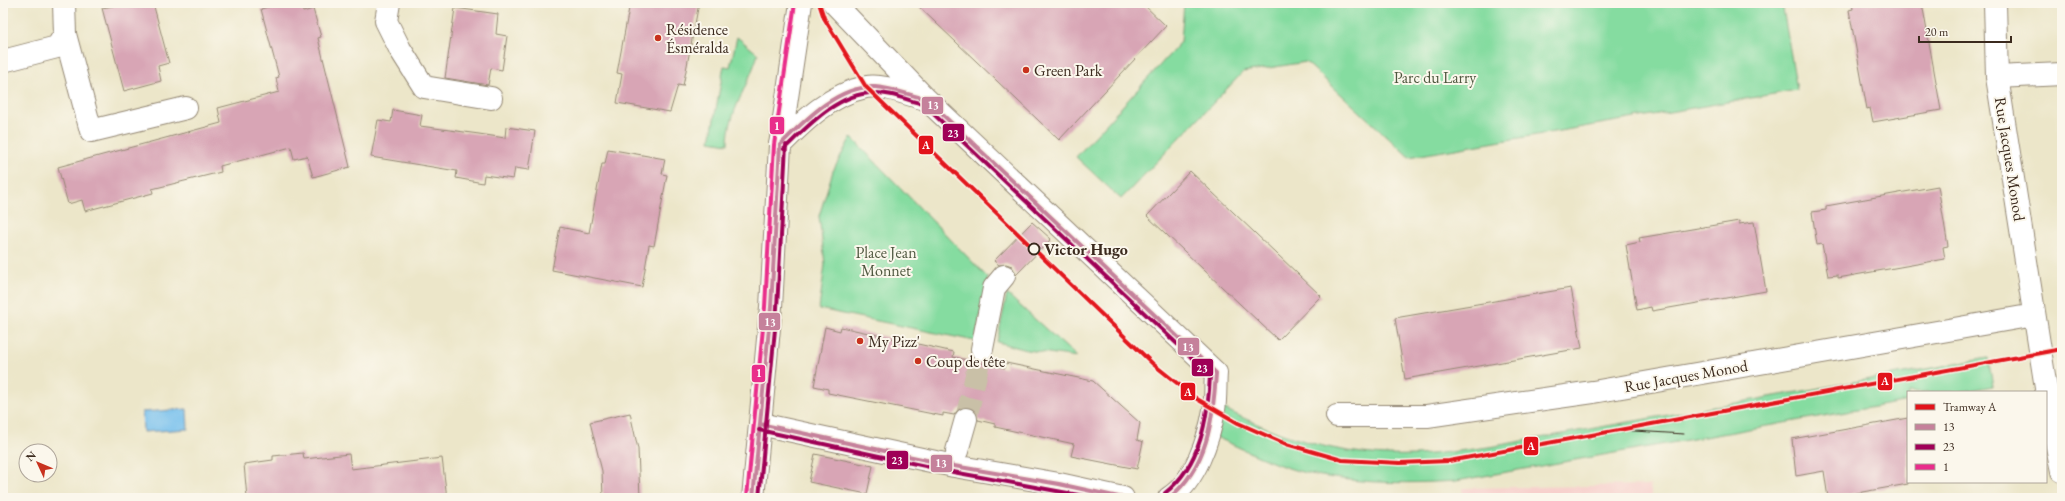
<svg xmlns="http://www.w3.org/2000/svg" width="2065" height="501" viewBox="0 0 2065 501" font-family="'EB Garamond',serif">
  <style>
    .built { fill: #f7d0cc }
    .green { fill: #85dca0; stroke: #60835f }
    .water { fill: #74bfed; stroke: #587486 }
    .building { fill: #d8a5b5 }
    .lines { fill: none; stroke-linecap: round; stroke-linejoin: round }
    .minor-tunnel { stroke: #c9c0a7; stroke-width: 22; stroke-dasharray: 22 11; stroke-linecap: butt }
    .minor-casing { stroke: #948874; stroke-width: 24 }
    .major-casing { stroke: #948874; stroke-width: 24 }
    .minor { stroke: #fff; stroke-width: 22 }
    .major { stroke: #fff; stroke-width: 22 }
    .tram { stroke: #3b2a1e; stroke-width: 1 }
    .bus-1-casing { stroke: #fbf7ec; stroke-width: 7 }
    .bus-2-casing { stroke: #fbf7ec; stroke-width: 7 }
    .bus-3-casing { stroke: #fbf7ec; stroke-width: 7 }
    .bus-1 { stroke: #c5819b; stroke-width: 4 }
    .bus-2 { stroke: #9f0057; stroke-width: 4 }
    .bus-3 { stroke: #e92d8b; stroke-width: 4 }
    .tram-1-casing { stroke: #fbf7ec; stroke-width: 7 }
    .tram-1 { stroke: #e2121a; stroke-width: 4 }
    .poi-dot { fill: #c8321e; stroke: #fbf7ec; stroke-width: 1.5 }
    .stop-dot { fill: #fbf7ec; stroke: #3b2a1e; stroke-width: 2 }
    .labels { text-anchor: middle; dominant-baseline: central; stroke-width: 4; stroke-linejoin: round; paint-order: stroke }
    .poi-label { font-size: 16px; fill: #3b2a1e; stroke: #fbf7ec; text-anchor: start }
    .park-label { font-size: 16px; fill: #4e563e; stroke: #fbf7ec }
    .street-label { font-size: 16px; fill: #3b2a1e; stroke: #fbf7ec }
    .stop-label { font-size: 16px; font-weight: bold; fill: #3b2a1e; stroke: #fbf7ec; text-anchor: start }
    .line-badge { stroke: #fbf7ec; stroke-width: 1.5 }
    .badge-label { font-size: 11px; text-anchor: middle; font-weight: bold; fill: #fff }
  </style>
  <rect width="100%" height="100%" fill="#fbf7ec"/>
  <filter id="ink" filterUnits="userSpaceOnUse"><feTurbulence type="fractalNoise" baseFrequency=".025" numOctaves="2"/><feDisplacementMap in="SourceGraphic" scale="8" xChannelSelector="R" yChannelSelector="G"/><feConvolveMatrix kernelMatrix="1 2 1 2 8 2 1 2 1" color-interpolation-filters="sRGB"/></filter>
  <filter id="wash" filterUnits="userSpaceOnUse"><feTurbulence type="fractalNoise" baseFrequency=".012" numOctaves="4" result="noise"/><feDisplacementMap in="SourceGraphic" scale="16" xChannelSelector="R" yChannelSelector="G"/><feGaussianBlur stdDeviation="0.9" result="paint"/><feColorMatrix in="noise" values="0 0 0 0 0 0 0 0 0 0 0 0 0 0 0 0 0 1.4 0 .05"/><feComposite in="paint" operator="in"/></filter>
  <g filter="url(#wash)">
    <rect width="100%" height="100%" fill="#ece6c9"/>
    <path class="built" d="M1650,485L1652,498H1463L1462,488Z"/>
    <path class="green" d="M1184,3H1782L1797,90L1409,157L1306,62L1243,72L1121,199L1076,157L1181,42Z
      M737,37L758,54C749,85 728,112 728,144L710,141L724,66L730,67Z
      M851,137L988,278L975,341L819,309L825,264L819,216L833,171Z
      M1007,294L1077,357L1027,350L997,342Z
      M1988,358L1993,386L1959,392H1908V401L1456,481C1404,484 1350,484 1298,471C1270,463 1243,449 1216,437L1221,407C1283,439 1346,458 1416,455C1440,454 1465,450 1489,447Z"/>
    <path class="water" d="M187,409L188,429L143,432L142,412Z"/>
    <g id="blocks">
      <path class="building" d="M112,3H153L169,63L158,66L161,81L124,91L102,8L113,6Z
        M283,3H300L303,12L313,9L321,37L318,38L350,167L313,177L307,156L294,159L291,147L220,166L221,172L152,189L153,193L85,211L82,200L68,204L58,167L221,123L218,108L279,92L276,78L279,77L261,9Z
        M630,3H699L683,86L678,85L670,112L617,103L622,74L617,73Z
        M915,3H1142L1166,26L1059,140Z
        M1852,3H1922L1941,110L1873,122L1870,108L1867,109L1849,10L1853,9Z
        M455,8L498,14L496,34L507,36L502,70L491,68L488,85L445,78Z
        M393,110L422,115L420,126L479,134L505,138L506,127L535,131L529,170L515,168L513,179L484,175L483,183L456,178L457,171L371,157L378,120L391,122Z
        M608,149L665,159L662,174L667,175L654,246L649,245L642,287L552,270L560,227L589,233L602,164H605Z
        M1190,171L1321,296L1278,340L1147,216Z
        M1938,186L1948,246L1943,247L1945,259L1838,278V275L1828,276L1822,244L1817,245L1812,212L1826,210V206Z
        M1739,221V224L1754,222L1766,291L1652,311L1651,307L1637,310L1626,245L1640,242L1639,238Z
        M1032,222L1051,239L1016,275L1012,266L1006,264L999,265L994,261Z
        M1571,288L1582,348L1405,379L1395,318Z
        M825,327L840,331L841,327L954,352L953,357L1005,368L1006,363L1093,381L1140,423L1137,440L1143,442L1137,469L1071,456L1074,444L995,427V424L978,420L975,411L969,407H963L958,410L954,415L943,413V416L828,393V389L814,386Z
        M630,413L638,449L640,498H603L602,471L590,422Z
        M1908,418V484L1828,498L1824,471L1796,476L1792,439Z
        M303,453L304,459L349,454L351,469L442,458L447,498H247L244,464L273,460V456Z
        M815,454L873,466L867,494L809,482Z"/>
    </g>
  </g>
  <g filter="url(#ink)">
    <use href="#blocks" fill-opacity="0" stroke="#948874" stroke-width="1"/>
    <g class="lines">
      <path class="minor-tunnel" d="M966,419L982,349"/>
      <defs>
        <path id="minor" d="M389,3L386,21L400,49L424,87L491,98
          M834,3L926,99
          M1995,3L1997,77L2049,407L2062,471
          M65,34L91,131L186,108
          M3,61L57,47L65,34L64,3
          M1997,77L2062,74
          M780,145C804,121 831,94 866,87C884,84 908,95 926,99L1216,373C1215,385 1216,398 1214,410C1209,439 1195,482 1169,498
          M982,349L994,288L1004,276
          M1337,416H1427L1593,392L2034,315
          M760,424L954,466L1059,484L1123,498
          M957,451L966,419"/>
        <path id="major" d="M753,498L771,307L780,145L801,3"/>
      </defs>
      <use href="#minor" class="minor-casing"/>
      <use href="#major" class="major-casing"/>
      <use href="#minor" class="minor"/>
      <use href="#major" class="major"/>
      <path class="tram" d="M1617,430L1684,434"/>
      <defs>
        <path id="bus-1" d="M780,145C804,121 838,85 875,87C893,88 909,95 926,99L1216,373C1213,419 1208,467 1169,498
          M760,424L954,466L1059,484L1123,498
          M753,498L771,307L780,145"/>
        <path id="bus-2" d="M784,149C807,127 838,93 873,93C890,92 907,100 923,104L1210,375C1208,418 1201,465 1165,493
          M759,430L953,472L1095,498
          M759,498L777,308L786,145"/>
        <path id="bus-3" d="M747,497L765,307L774,145L795,3"/>
      </defs>
      <use href="#bus-1" class="bus-1-casing"/>
      <use href="#bus-2" class="bus-2-casing"/>
      <use href="#bus-3" class="bus-3-casing"/>
      <use href="#bus-1" class="bus-1"/>
      <use href="#bus-2" class="bus-2"/>
      <use href="#bus-3" class="bus-3"/>
      <defs>
        <path id="tram-1" d="M819,3L824,18L866,87L1153,364L1197,399L1238,423L1286,444L1342,460L1400,463L1449,461L2062,349"/>
      </defs>
      <use href="#tram-1" class="tram-1-casing"/>
      <use href="#tram-1" class="tram-1"/>
    </g>
  </g>
  <g class="poi-dot">
    <circle cx="658" cy="38" r="4"/>
    <circle cx="1026" cy="70" r="4"/>
    <circle cx="860" cy="341" r="4"/>
    <circle cx="918" cy="361" r="4"/>
  </g>
  <circle class="stop-dot" cx="1034" cy="249" r="5.5"/>
  <g class="labels">
    <g class="poi-label">
      <text x="666" y="29">Résidence<tspan x="666" dy="18">Ésméralda</tspan></text>
      <text x="1034" y="70">Green Park</text>
      <text x="868" y="341">My Pizz'</text>
      <text x="926" y="361">Coup de tête</text>
    </g>
    <g class="park-label">
      <text x="1435" y="77">Parc du Larry</text>
      <text x="886" y="252">Place Jean<tspan x="886" dy="18">Monnet</tspan></text>
    </g>
    <g class="street-label">
      <text transform="translate(2010 159) rotate(81)">Rue Jacques Monod</text>
      <text transform="translate(1686 376) rotate(-10)">Rue Jacques Monod</text>
    </g>
    <g class="stop-label">
      <text x="1044" y="249">Victor Hugo</text>
    </g>
  </g>
  <g class="line-badge">
    <rect x="921" y="96" width="23" height="19" rx="4" fill="#c5819b"/>
    <rect x="769" y="116" width="16" height="19" rx="4" fill="#e92d8b"/>
    <rect x="942" y="123" width="23" height="19" rx="4" fill="#9f0057"/>
    <rect x="918" y="135" width="16" height="20" rx="4" fill="#e2121a"/>
    <rect x="758" y="312" width="23" height="19" rx="4" fill="#c5819b"/>
    <rect x="1177" y="337" width="23" height="19" rx="4" fill="#c5819b"/>
    <rect x="1191" y="358" width="23" height="19" rx="4" fill="#9f0057"/>
    <rect x="751" y="364" width="15" height="19" rx="4" fill="#e92d8b"/>
    <rect x="1877" y="372" width="16" height="19" rx="4" fill="#e2121a"/>
    <rect x="1180" y="382" width="16" height="19" rx="4" fill="#e2121a"/>
    <rect x="1523" y="436" width="16" height="20" rx="4" fill="#e2121a"/>
    <rect x="886" y="450" width="23" height="20" rx="4" fill="#9f0057"/>
    <rect x="930" y="454" width="23" height="19" rx="4" fill="#c5819b"/>
  </g>
  <g class="badge-label">
    <text x="933" y="109">13</text>
    <text x="777" y="130">1</text>
    <text x="953" y="137">23</text>
    <text x="926" y="149">A</text>
    <text x="770" y="326">13</text>
    <text x="1188" y="351">13</text>
    <text x="1202" y="372">23</text>
    <text x="759" y="377">1</text>
    <text x="1885" y="385">A</text>
    <text x="1188" y="396">A</text>
    <text x="1531" y="450">A</text>
    <text x="897" y="464">23</text>
    <text x="941" y="467">13</text>
  </g>
  <rect width="2065" height="501" fill="none" stroke="#fbf7ec" stroke-width="16"/>
  <rect x="1907" y="391" width="140" height="92" fill="#fbf7ec" stroke="#aea59a"/>
  <rect x="1915" y="404" width="20" height="6" fill="#e2121a" stroke="#aea59a"/>
  <text x="1943" y="411" font-size="12" fill="#3b2a1e">Tramway A</text>
  <rect x="1915" y="424" width="20" height="6" fill="#c5819b" stroke="#aea59a"/>
  <text x="1943" y="431" font-size="12" fill="#3b2a1e">13</text>
  <rect x="1915" y="444" width="20" height="6" fill="#9f0057" stroke="#aea59a"/>
  <text x="1943" y="451" font-size="12" fill="#3b2a1e">23</text>
  <rect x="1915" y="464" width="20" height="6" fill="#e92d8b" stroke="#aea59a"/>
  <text x="1943" y="471" font-size="12" fill="#3b2a1e">1</text>
  <g transform="translate(38 463) rotate(314)"><circle r="19" fill="#fbf7ec" stroke="#aea59a"/>
  <path d="M0-3L7 15L0 10L-7 15Z" fill="#c8321e"/>
  <text y="-6" font-size="11" font-weight="bold" text-anchor="middle" fill="#3b2a1e">N</text>
  </g>
  <path d="M1919 36v6h92v-6" fill="none" stroke="#3b2a1e" stroke-width="2"/>
  <text x="1925" y="36" font-size="12" fill="#3b2a1e" stroke="#fbf7ec" stroke-width="3" paint-order="stroke">20 m</text>
</svg>
